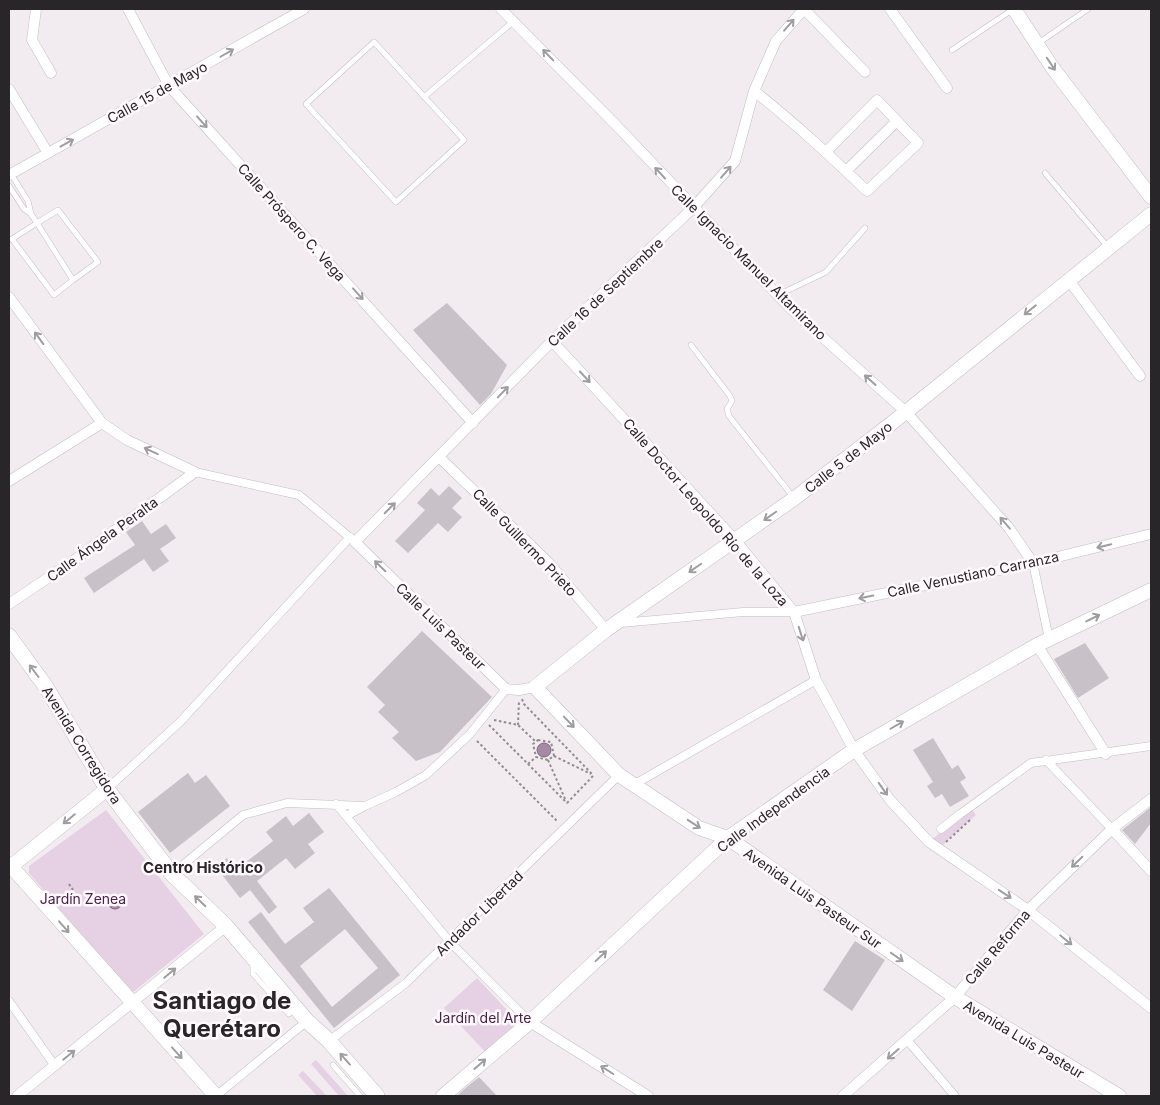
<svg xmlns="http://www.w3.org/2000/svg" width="1160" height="1105" viewBox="0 0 1160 1105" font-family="Inter,sans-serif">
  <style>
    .green { fill: #e5d1e3 }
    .water { fill: #a689a2; stroke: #806b7e }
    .building { fill: #c8c1c7; fill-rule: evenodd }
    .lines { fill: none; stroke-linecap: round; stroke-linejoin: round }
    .service-casing { stroke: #c3bdc2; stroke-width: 6 }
    .pedestrian-casing { stroke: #c3bdc2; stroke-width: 9 }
    .minor-casing { stroke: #c3bdc2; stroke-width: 11 }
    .tertiary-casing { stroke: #c3bdc2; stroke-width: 15 }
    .secondary-casing { stroke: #c3bdc2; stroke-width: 16 }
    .path { stroke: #908b8f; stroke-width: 2; stroke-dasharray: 2.5 2.5; stroke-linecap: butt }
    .service { stroke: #fff; stroke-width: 5 }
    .pedestrian { stroke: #fff; stroke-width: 8 }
    .minor { stroke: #fff; stroke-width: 10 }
    .tertiary { stroke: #fff; stroke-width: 14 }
    .secondary { stroke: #fff; stroke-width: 15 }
    .oneway { stroke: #9f9d9f }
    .labels { text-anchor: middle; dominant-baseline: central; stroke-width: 5; stroke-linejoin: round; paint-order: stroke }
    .street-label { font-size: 14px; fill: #292629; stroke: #fff9fe }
    .park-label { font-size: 14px; fill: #482146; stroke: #fff9fe }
    .neighbourhood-label { font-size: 15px; font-weight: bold; fill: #292629; stroke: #fff9fe }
    .town-label { font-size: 24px; font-weight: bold; fill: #292629; stroke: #fff9fe }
  </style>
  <rect width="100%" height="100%" fill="#f2ecf1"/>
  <path class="green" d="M970,807L976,815L949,838L939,850L929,842Z
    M106,810L204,934L131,994L29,873V866Z
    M477,978L521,1025L488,1055L444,1008Z
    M316,1060L348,1096H339L311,1064Z
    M303,1071L327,1096H317L298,1075Z"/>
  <path class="water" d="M537 750a7 7 0 1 1 14 0a7 7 0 1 1-14 0Z
    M108 902a7 7 0 1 1 14 0a7 7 0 1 1-14 0Z"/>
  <path class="building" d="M447,303L507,365L491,394L480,405L413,330Z
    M449,486L462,498L452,508L462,517L448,532L438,523L408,553L395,541L425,510L417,503L431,488L439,496Z
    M142,521L151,534L166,524L176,538L160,549L169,561L153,572L144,559L94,593L84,578L135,545L126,532Z
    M422,631L492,697L440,752L416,761L392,738L399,732L378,712L385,705L367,687Z
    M1085,643L1109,678L1078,698L1054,659Z
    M933,738L952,769L958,765L966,778L960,782L969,796L950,807L942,794L935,798L927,786L933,782L913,750Z
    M188,773L195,783L206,775L230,806L170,853L138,812Z
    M1151,807V823L1135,844L1122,830Z
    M309,813L324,832L308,844L315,853L295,869L286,858L257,881L277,907L269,914L250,890L240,898L216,867L227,858L236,870L273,841L266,832L286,816L293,826Z
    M329,888L400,975L334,1028L248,922L261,912L285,944L314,922L303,908ZM345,929L378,968L332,1007L300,966Z
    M855,941L885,960L852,1011L823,990Z
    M479,1077L497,1096H457L463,1090Z"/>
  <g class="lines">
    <defs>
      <path id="service" d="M374,42L464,140L396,202L306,104Z
        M1037,44L1088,9
        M952,50L1012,10
        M424,97L514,21
        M1045,173L1108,247
        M11,174L28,201L31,214
        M9,186L24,209L31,214L37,223L58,210L98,262L73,280
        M37,223L73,280L54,295L12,239Z
        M778,295L826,272L865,228
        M691,345L730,396L732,401L727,409L729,416L794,498
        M253,963V974L289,1014
        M333,1065L360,1096"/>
      <path id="pedestrian" d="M195,472L299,495L354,541
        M1033,563L1049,639
        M621,623L743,612H794
        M1046,760L1112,829
        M635,784L816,680
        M107,789L180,722L350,537
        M336,804L450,942L530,1022
        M963,812L1031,763L1151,746
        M346,816L365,806
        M941,829L960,814
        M172,874L243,815L287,803L365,806L396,792L426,775L470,734L506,689
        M9,1001L55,1066
        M329,1041L406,983L619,775
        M908,1041L955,1096
        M216,1096L307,1021"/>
      <path id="minor" d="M36,9L32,40L51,73
        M128,9L169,86L473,423
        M501,9L616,125L790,308L906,412L1009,528L1033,563
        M804,9L865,72
        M890,9L947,88
        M9,89L48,153
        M754,91C794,122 830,156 867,191L918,143L877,100L826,152
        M846,171L897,121
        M9,175L304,9
        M1068,279L1140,376
        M9,297L102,423L127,440L195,472L73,561L9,604
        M552,341L735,540L794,612L816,680L854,750L890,800L929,842L1028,910L1151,1008
        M440,458L548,562L606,630
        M9,481L102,423
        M794,612L1033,563L1151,534
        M1037,645L1106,754
        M535,687L519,690L506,689L355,542L552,341L693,208L735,161L754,91L776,41L804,9
        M1112,829L1151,871
        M530,1022L648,1096
        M17,1096L226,926
        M843,1096L955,997L1028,910L1112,829L1151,799"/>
      <path id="tertiary" d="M1014,9L1052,67L1151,197
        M9,864L216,1096
        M9,868L107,789
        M443,1096L530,1022L728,838L854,750L1037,645L1151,590
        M1119,1096L955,997L728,838L699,828L619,775L535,687L606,630L795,498L906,412L1151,214"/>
      <path id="secondary" d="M9,636L46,687L107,789L172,874L226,926L307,1021L329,1041L377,1096"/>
    </defs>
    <use href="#service" class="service-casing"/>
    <use href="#pedestrian" class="pedestrian-casing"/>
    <use href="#minor" class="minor-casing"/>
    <use href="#tertiary" class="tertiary-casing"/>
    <use href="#secondary" class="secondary-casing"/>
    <path class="path" d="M522,699L524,704L593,775
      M494,720L518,725L535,741
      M489,725L567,803
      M518,725L519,700
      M538,740L551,742L554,756L548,760L536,757L533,744Z
      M477,741L558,822
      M554,756L591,774
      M548,760L566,801
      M528,764L536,757
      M567,803L593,776
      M946,842L970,820
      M69,884L73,890"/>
    <use href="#service" class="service"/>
    <use href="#pedestrian" class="pedestrian"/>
    <use href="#minor" class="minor"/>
    <use href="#tertiary" class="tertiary"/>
    <use href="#secondary" class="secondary"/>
  </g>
  <defs><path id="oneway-shaft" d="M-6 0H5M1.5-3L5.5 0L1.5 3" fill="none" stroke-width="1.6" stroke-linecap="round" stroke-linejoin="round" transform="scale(1.25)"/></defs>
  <g class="oneway">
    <use href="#oneway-shaft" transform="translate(789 25) rotate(-49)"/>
    <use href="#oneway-shaft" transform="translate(227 53) rotate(-30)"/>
    <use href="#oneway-shaft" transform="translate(548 55) rotate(-134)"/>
    <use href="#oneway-shaft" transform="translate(1051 64) rotate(56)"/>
    <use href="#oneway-shaft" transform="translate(202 122) rotate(48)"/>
    <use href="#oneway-shaft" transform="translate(67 143) rotate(-29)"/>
    <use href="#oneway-shaft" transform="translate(726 172) rotate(-49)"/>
    <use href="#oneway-shaft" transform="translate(660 173) rotate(-133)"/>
    <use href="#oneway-shaft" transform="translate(358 294) rotate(48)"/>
    <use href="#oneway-shaft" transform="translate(1030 310) rotate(141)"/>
    <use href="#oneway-shaft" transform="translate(39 338) rotate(-126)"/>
    <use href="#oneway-shaft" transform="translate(585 377) rotate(47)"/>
    <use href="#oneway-shaft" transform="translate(870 380) rotate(-138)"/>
    <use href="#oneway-shaft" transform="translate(503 392) rotate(-46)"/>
    <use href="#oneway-shaft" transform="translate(151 451) rotate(-155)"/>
    <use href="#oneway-shaft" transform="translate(390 508) rotate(-45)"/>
    <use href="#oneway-shaft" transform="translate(770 516) rotate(145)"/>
    <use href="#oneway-shaft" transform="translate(1005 523) rotate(-131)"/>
    <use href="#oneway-shaft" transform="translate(1104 546) rotate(166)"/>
    <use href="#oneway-shaft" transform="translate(380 566) rotate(-136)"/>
    <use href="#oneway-shaft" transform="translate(695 568) rotate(145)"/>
    <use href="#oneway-shaft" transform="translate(866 597) rotate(168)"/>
    <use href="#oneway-shaft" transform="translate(1093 618) rotate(-26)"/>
    <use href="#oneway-shaft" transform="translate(801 634) rotate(72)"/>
    <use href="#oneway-shaft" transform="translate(34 671) rotate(-127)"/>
    <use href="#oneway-shaft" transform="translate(569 722) rotate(46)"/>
    <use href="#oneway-shaft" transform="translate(897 725) rotate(-30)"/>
    <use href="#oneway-shaft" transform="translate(883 789) rotate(55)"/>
    <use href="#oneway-shaft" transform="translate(69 819) rotate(141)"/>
    <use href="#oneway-shaft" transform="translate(694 824) rotate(33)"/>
    <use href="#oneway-shaft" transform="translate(1077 862) rotate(136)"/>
    <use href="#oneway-shaft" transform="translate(1005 894) rotate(34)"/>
    <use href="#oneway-shaft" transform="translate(200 901) rotate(-136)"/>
    <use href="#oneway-shaft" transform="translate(64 927) rotate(49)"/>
    <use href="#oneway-shaft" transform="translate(1066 940) rotate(39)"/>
    <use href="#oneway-shaft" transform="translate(601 956) rotate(-43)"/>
    <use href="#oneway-shaft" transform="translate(897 957) rotate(35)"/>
    <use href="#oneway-shaft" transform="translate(170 973) rotate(-40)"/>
    <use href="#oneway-shaft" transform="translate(177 1053) rotate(48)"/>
    <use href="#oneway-shaft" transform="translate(893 1054) rotate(139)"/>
    <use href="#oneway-shaft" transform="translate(69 1055) rotate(-39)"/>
    <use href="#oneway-shaft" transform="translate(345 1059) rotate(-131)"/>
    <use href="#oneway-shaft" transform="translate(480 1064) rotate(-41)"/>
    <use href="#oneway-shaft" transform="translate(607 1070) rotate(-148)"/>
  </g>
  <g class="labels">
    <g class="street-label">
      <text transform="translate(157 92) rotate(-29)">Calle 15 de Mayo</text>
      <text transform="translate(292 222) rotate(48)">Calle Próspero C. Vega</text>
      <text transform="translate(749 262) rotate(45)">Calle Ignacio Manuel Altamirano</text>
      <text transform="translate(605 292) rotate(-43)">Calle 16 de Septiembre</text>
      <text transform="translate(848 457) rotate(-38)">Calle 5 de Mayo</text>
      <text transform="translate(706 512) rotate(49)">Calle Doctor Leopoldo Río de la Loza</text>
      <text transform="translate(102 539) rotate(-36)">Calle Ángela Peralta</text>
      <text transform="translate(525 542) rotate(46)">Calle Guillermo Prieto</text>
      <text transform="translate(973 574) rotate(-12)">Calle Venustiano Carranza</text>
      <text transform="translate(441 626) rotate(44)">Calle Luis Pasteur</text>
      <text transform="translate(82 745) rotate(58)">Avenida Corregidora</text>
      <text transform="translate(773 809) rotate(-36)">Calle Independencia</text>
      <text transform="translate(813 898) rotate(35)">Avenida Luis Pasteur Sur</text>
      <text transform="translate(479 913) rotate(-44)">Andador Libertad</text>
      <text transform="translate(997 947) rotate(-50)">Calle Reforma</text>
      <text transform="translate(1024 1039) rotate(31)">Avenida Luis Pasteur</text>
    </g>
    <g class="park-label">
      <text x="83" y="898">Jardín Zenea</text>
      <text x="483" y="1017">Jardín del Arte</text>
    </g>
    <g class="neighbourhood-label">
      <text x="203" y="867">Centro Histórico</text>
    </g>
    <g class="town-label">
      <text x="222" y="1000">Santiago de<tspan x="222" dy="28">Querétaro</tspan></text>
    </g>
  </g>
  <rect width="1160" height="1105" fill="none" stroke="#292629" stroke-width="20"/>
</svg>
